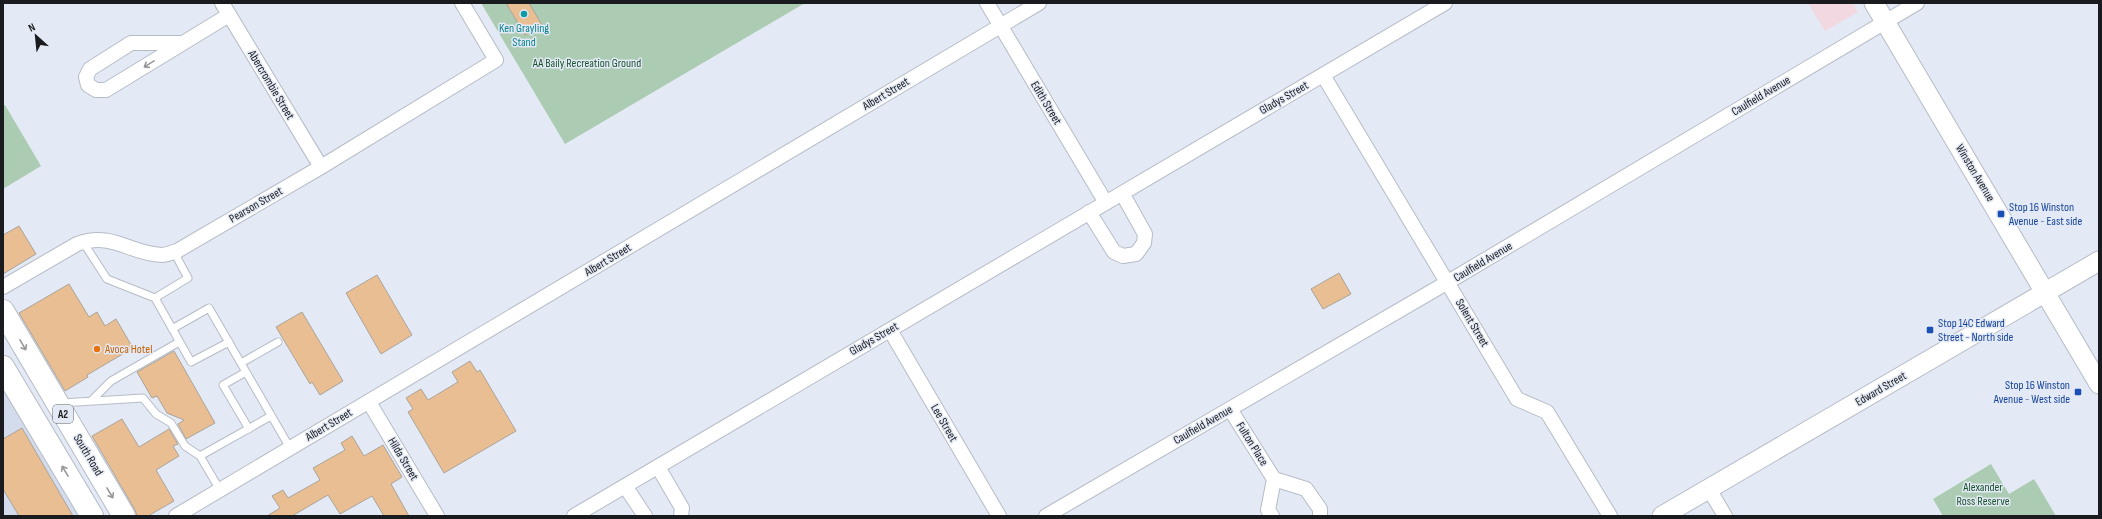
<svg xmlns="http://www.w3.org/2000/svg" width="2102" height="519" viewBox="0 0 2102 519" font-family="'Sofia Sans Condensed',sans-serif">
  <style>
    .commercial { fill: #f1d8e1 }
    .built { fill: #d2dced }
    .green { fill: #accbb3 }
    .building { fill: #e8be92; stroke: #aba39a }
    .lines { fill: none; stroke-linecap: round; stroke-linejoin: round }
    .lane-casing { stroke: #b6bcc6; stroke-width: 9 }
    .street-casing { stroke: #b6bcc6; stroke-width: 16 }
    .secondary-casing { stroke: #b6bcc6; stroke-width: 21 }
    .highway-casing { stroke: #b6bcc6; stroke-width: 24 }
    .lane { stroke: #fff; stroke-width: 7 }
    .street { stroke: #fff; stroke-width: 14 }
    .secondary { stroke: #fff; stroke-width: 19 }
    .highway { stroke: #fff; stroke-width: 22 }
    .oneway { stroke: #98989a }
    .culture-dot { fill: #0f9aa8; stroke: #e4eaf5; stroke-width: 1.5 }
    .transit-dot { fill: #1a4fb4; stroke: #e4eaf5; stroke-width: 1.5 }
    .food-dot { fill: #e8710a; stroke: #e4eaf5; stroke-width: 1.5 }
    .labels { text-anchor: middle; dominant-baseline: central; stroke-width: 3; stroke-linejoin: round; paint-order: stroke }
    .shield { fill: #e4eaf5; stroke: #56595e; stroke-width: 1 }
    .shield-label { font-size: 11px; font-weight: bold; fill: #191b1e }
    .culture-label { font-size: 12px; fill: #0d838f; stroke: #e4eaf5 }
    .park-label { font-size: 12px; fill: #1a522e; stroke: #e4eaf5 }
    .street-label { font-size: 12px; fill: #191b1e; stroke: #e4eaf5 }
    .transit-label { font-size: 12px; fill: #164399; stroke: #e4eaf5; text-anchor: start }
    .food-label { font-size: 12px; fill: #c56008; stroke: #e4eaf5; text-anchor: start }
  </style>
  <rect width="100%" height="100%" fill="#e4eaf5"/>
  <path class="commercial" d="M1808,3H1853L1858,12L1825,31Z"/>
  <path class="built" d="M3,387L80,516H3Z"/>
  <path class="green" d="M481,3H805L565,144Z
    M5,105L41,166L3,189V106Z
    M1991,464L2009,494L2034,479L2056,516H1943L1933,499Z"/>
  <path class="building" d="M506,3H529L542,25L525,35Z
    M19,226L36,254L3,274V235Z
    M1339,273L1351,294L1323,309L1311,289Z
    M377,275L412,335L381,354L346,293Z
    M69,284L89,317L97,312L105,326L116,319L133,348L87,375L88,377L65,391L19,313Z
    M302,312L343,381L320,395L312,382L310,384L276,327Z
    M174,351L215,423L186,439L178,424L184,420L167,413L157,396L152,398L137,372Z
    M470,361L477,372L480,370L516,431L444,473L408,412L413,409L406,398L421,389L428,400L458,382L452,372Z
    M122,419L139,447L169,429L178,444L173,446L179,456L156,470L174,501L148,516H137L135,510L92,436Z
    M22,428L59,492L73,516H19L3,489V439Z
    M352,436L364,456L383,445L402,477L391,484L409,516H384L372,496L340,514L328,495L292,516H267L280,508L272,496L283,490L288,498L320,480L313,468L345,450L341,443Z"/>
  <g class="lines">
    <defs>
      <path id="lane" d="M83,242L107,279L155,298L188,278L174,252
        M155,298L191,362L229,342
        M172,329L209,308L290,448
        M241,363L278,342
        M246,372L223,385L249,429
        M91,401L111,381L179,342
        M61,403L143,398L156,414L171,423L185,446L200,456
        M220,490L200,456L271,416"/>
      <path id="street" d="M222,3L321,167
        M987,3L1106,203
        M182,43H131L90,69L86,77L88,85L96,90H106L229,15
        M1323,75L1517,399L1547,412L1610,516
        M1089,212L1114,252L1123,256L1136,254L1144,243L1145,234L1122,193
        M3,287L77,244C113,231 129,254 162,255C167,255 173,252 177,251L321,167L496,60L462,3
        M890,330L999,516
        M369,402L437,516
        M1230,409L1274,479L1306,489L1320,509V516
        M658,467L682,508L681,516
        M625,486L645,516
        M1709,489L1725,516
        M176,516L1039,3
        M574,516L1445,3
        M1046,516L1448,282L1917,3
        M1272,516L1268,510L1274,479"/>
      <path id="secondary" d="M1874,3L2099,384
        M1662,516L2099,261"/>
      <path id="highway" d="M3,311L124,516
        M3,367L92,516"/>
    </defs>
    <use href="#lane" class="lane-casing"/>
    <use href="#street" class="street-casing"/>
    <use href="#secondary" class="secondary-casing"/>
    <use href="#highway" class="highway-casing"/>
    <use href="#lane" class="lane"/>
    <use href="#street" class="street"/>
    <use href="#secondary" class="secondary"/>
    <use href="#highway" class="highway"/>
  </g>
  <defs><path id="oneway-shaft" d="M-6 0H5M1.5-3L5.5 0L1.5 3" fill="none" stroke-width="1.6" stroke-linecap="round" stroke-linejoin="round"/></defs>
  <g class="oneway">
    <use href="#oneway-shaft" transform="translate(149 64) rotate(148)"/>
    <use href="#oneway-shaft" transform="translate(23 345) rotate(60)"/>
    <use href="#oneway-shaft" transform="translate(65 471) rotate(-121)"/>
    <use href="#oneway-shaft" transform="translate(110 493) rotate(59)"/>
  </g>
  <circle class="culture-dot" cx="524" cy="14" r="4"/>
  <g class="transit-dot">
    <rect x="1997" y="210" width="8" height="8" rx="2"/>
    <rect x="1926" y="326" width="8" height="8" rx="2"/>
    <rect x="2074" y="388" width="8" height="8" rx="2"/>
  </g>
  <circle class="food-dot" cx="97" cy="349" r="4"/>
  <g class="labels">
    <rect class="shield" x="53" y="405" width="20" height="18" rx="3"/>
    <g class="shield-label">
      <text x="63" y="414">A2</text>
    </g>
    <g class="culture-label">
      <text x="524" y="28">Ken Grayling<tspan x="524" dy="14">Stand</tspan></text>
    </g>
    <g class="park-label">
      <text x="587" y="63">AA Baily Recreation Ground</text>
      <text x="1983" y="487">Alexander<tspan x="1983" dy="14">Ross Reserve</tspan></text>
    </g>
    <g class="street-label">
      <text transform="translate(271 85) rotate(59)">Abercrombie Street</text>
      <text transform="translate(886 94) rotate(-31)">Albert Street</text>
      <text transform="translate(1761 96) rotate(-31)">Caulfield Avenue</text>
      <text transform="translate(1284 98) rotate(-30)">Gladys Street</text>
      <text transform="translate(1046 103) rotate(59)">Edith Street</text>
      <text transform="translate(1975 173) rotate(59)">Winston Avenue</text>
      <text transform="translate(256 205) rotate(-30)">Pearson Street</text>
      <text transform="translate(608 260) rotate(-31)">Albert Street</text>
      <text transform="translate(1483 262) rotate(-31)">Caulfield Avenue</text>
      <text transform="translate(1472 323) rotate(59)">Solent Street</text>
      <text transform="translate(874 339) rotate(-30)">Gladys Street</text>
      <text transform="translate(1881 389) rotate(-30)">Edward Street</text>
      <text transform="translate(944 423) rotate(60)">Lee Street</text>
      <text transform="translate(329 425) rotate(-31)">Albert Street</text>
      <text transform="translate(1203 425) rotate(-30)">Caulfield Avenue</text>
      <text transform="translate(1252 444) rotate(58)">Fulton Place</text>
      <text transform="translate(88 455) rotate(59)">South Road</text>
      <text transform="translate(403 459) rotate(59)">Hilda Street</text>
    </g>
    <g class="transit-label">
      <text x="2009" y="207">Stop 16 Winston<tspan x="2009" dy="14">Avenue - East side</tspan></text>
      <text x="1938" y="323">Stop 14C Edward<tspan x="1938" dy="14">Street - North side</tspan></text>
      <text x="2070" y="385" text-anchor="end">Stop 16 Winston<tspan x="2070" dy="14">Avenue - West side</tspan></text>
    </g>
    <g class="food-label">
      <text x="105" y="349">Avoca Hotel</text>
    </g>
  </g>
  <rect width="2102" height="519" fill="none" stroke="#191b1e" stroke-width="8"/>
  <g transform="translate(36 36) rotate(333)" stroke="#e4eaf5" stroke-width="3" paint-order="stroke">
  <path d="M0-3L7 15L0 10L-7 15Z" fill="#191b1e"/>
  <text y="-6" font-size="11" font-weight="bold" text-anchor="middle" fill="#191b1e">N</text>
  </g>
</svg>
